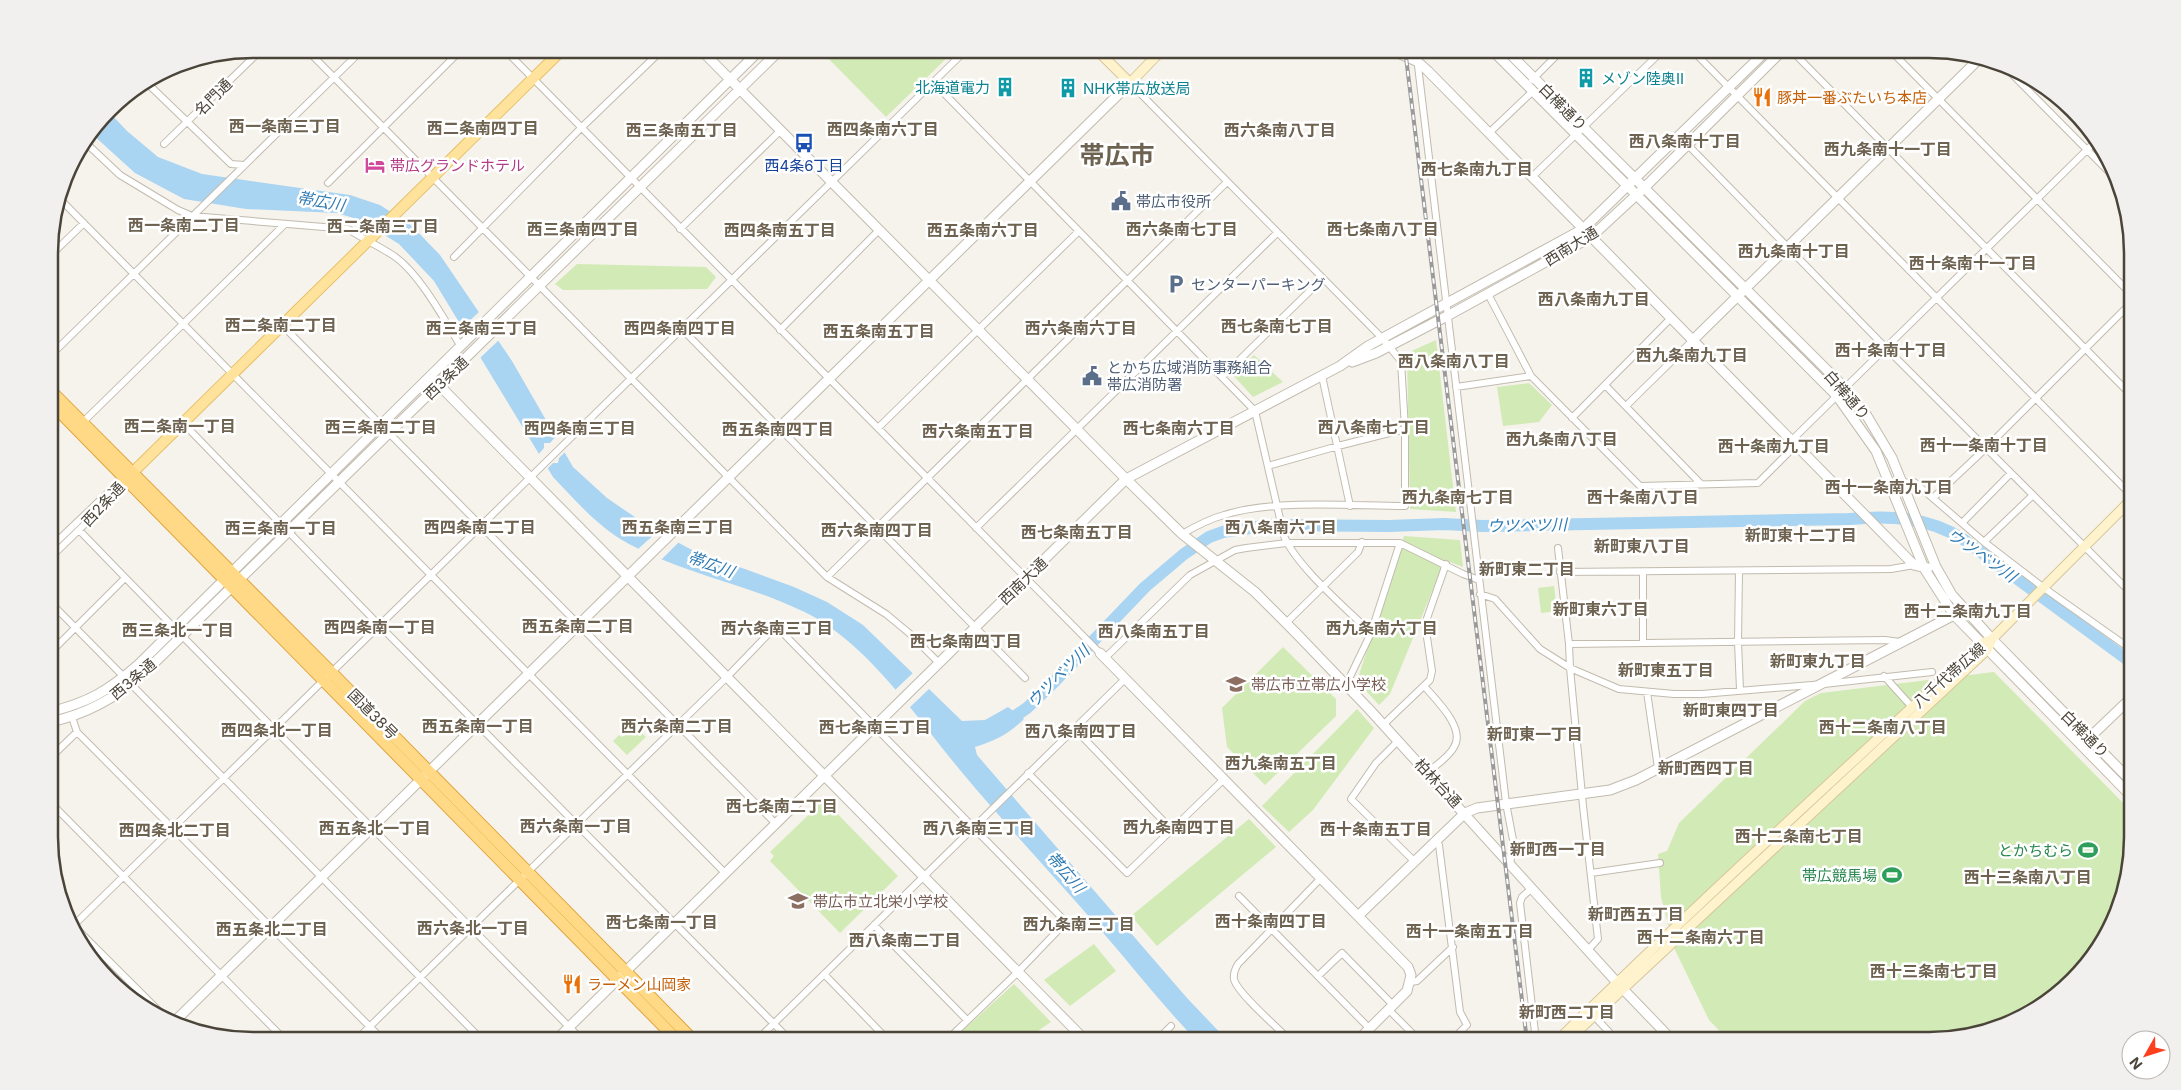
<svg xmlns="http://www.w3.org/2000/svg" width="2181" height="1090" viewBox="0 0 2181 1090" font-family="Inter,'Noto Sans JP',sans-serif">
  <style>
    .green { fill: #d2eab5 }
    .water { fill: #a9d4f2 }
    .pier { fill: #f6f3ec }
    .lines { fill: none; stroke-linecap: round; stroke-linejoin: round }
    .stream { stroke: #a9d4f2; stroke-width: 2 }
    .river { stroke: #a9d4f2; stroke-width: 12 }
    .minor-casing { stroke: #c2bbae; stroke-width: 8 }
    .tertiary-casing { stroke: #c2bbae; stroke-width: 11 }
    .secondary-casing { stroke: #d6c79b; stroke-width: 11 }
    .primary-casing { stroke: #e6c16a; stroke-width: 12 }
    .trunk-casing { stroke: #e0a43c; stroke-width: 13 }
    .minor { stroke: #fff; stroke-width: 6 }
    .tertiary { stroke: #fff; stroke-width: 9 }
    .secondary { stroke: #fff3cd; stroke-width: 9 }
    .primary { stroke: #ffe39c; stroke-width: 10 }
    .trunk { stroke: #ffd985; stroke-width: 11 }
    .rail-casing { stroke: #9a9a9a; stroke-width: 4 }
    .rail { stroke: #fff; stroke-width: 2; stroke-dasharray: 5.5; stroke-linecap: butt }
    .labels { text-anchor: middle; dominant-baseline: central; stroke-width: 5; stroke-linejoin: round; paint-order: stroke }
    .culture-label { font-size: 15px; fill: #0d838f; stroke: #fff; text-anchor: start }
    .street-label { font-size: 15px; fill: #4b4439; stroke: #fff }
    .food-label { font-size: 15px; fill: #c56008; stroke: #fff; text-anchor: start }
    .hotel-label { font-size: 15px; fill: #b23c85; stroke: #fff; text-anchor: start }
    .transit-label { font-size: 15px; fill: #164399; stroke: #fff }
    .service-label { font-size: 15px; fill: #4e5e75; stroke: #fff; text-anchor: start }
    .education-label { font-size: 15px; fill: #785e54; stroke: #fff; text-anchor: start }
    .leisure-label { font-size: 15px; fill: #27864d; stroke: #fff; text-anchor: end }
    .neighbourhood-label { font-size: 16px; font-weight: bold; fill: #6e6250; stroke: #fff }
    .water-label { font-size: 16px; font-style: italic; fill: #2e7ab2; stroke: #fff }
    .town-label { font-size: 25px; font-weight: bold; fill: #6e6250; stroke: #fff }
    .rim { fill: none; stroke: #4b4439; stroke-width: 2.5 }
  </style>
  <rect width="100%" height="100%" fill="#f6f3ec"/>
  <path class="green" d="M819,49H956L886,117Z
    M577,264L706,267L716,277L707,289L563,290L555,284Z
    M1436,340L1456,512L1410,509L1407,353Z
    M1254,355L1283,382L1253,397L1233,375Z
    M1529,383L1552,405L1539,422L1503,426L1497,387Z
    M1404,536L1460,540L1463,567L1445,560L1390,694L1379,705L1357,681Z
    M1554,586L1557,611L1541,613L1538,588Z
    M1283,647L1336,699V716L1265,785L1227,747L1222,708Z
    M1994,672L2132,812V838L2111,927L2081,972L2041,1007L1994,1031L1942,1041H1729L1709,1020L1675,950L1661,897L1658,854L1667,851L1679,823L1805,701L1821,693Z
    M1357,709L1374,728L1313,810L1289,832L1262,806Z
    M634,725L646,737L627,755L613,741L619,735L622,737Z
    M824,800L898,876L840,933L770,861L774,856L770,852Z
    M1249,819L1276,847L1157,946L1131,916Z
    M1094,944L1116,971L1070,1006L1044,980Z
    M1014,984L1051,1022L1023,1041H951Z"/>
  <path class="water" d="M109,112L127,131L158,157L202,174L350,195L380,205L411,225L440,255L512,361L573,467L607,498L648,526L690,549L794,587L827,602L863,625L962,721L985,720L1008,707L1024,719C1009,734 995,741 975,747L977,755L1187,998L1228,1041H1197C1162,1005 1132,966 1099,928C1053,875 1005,824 960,770C921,723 883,666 834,630C815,615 794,607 772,598C724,580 673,568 629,544C599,528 576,501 553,477L434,281L399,244L360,220L337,213L246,209L184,199L135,173L92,134Z"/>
  <path class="pier" d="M480,311L500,339L480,358L461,329Z
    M557,435L566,451L559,458L558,463H553L546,470L537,456L544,448V443H550Z
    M659,530L680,541L660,561L637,550Z
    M915,671L930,688L907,710L893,692Z"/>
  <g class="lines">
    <path class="stream" d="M2109,648L2113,643"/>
    <path class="river" d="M1005,723L1027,708L1051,685L1145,587L1184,554L1209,537L1223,532L1270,525L1389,526L1444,524L1483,526L1849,519C1891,515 1927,517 1963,539L2132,663"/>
    <defs>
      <path id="minor" d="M306,49L827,577L886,614L909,633L939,663
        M504,49L1100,653
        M1416,49L1506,803L1514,845L1510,863
        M1691,49L2131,495
        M1790,49L2131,395
        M1889,49L2131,294
        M2004,66L2110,173
        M1532,80L1563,49
        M146,82L231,164L244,165
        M933,82L1255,411L1284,536C1297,567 1346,608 1371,633
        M1130,83L1383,339L1401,361L1405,429V506C1351,506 1275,499 1224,515C1209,519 1196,526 1182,534
        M1489,133L1533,91
        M85,142L120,175L178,210L192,216L348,229C363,239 379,246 394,256C419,273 444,319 460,345
        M164,144L262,49
        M1687,144L1886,348L2132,594
        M1533,176L1664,49
        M328,183L462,49
        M60,199L726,874
        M680,229L781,130
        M49,257L84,223
        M454,257L581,128L663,49
        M1488,294L1531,376L1640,486L1758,483L1796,445
        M282,325L776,824
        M681,328L1025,678
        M780,330L879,230
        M49,357L363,49
        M1322,376L1350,506
        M1222,377L1322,279
        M1605,385L1701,484
        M1456,387L1531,376
        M1626,406L1693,340
        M1572,418L1671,318
        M82,423L285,224
        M183,423L379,625L791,1041
        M878,428L1079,231
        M1792,440L2098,139
        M1268,466L1338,446L1405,429
        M1902,483L1914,482L1984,542L2044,588L2132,650
        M1934,497L1986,448L2131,303
        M1962,523L2011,473
        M976,528L1277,233
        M79,530C245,702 415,870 583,1041
        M1984,542L2033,495
        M50,548L116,485L126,480
        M1558,548L1569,644L1570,668L1583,806L1598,939L1588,950
        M50,558L121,489L127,479
        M1739,571L1738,642L1740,690
        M1560,572L1891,569L1914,565
        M1643,572V643
        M827,577L1227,182
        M1480,594L1495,599L1540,649L1570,668L1619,689L1674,694H1702L1824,684L1932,672
        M50,602L483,1041
        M1286,623L1358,552L1362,542
        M1569,644L1885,640L1900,642
        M50,653L125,578
        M1105,658L1190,575L1235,550L1246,548L1287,543H1400L1463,574L1479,580
        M1884,676L1912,707
        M1346,685L1371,633L1400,543
        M1424,686C1436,700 1466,728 1454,747C1449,757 1436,765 1428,772
        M1647,692L1658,768
        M72,717L77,732L384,1041
        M1384,724L1430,680L1432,671L1425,624L1446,564
        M1074,728L1172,830
        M1398,741L1376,763L1351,799L1414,861
        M50,758L77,732
        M1028,773L1127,873L1223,780
        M50,802L286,1041
        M1434,841L1439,845L1460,1012L1467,1025L1451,1041
        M1591,873L1660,863
        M1532,888L1522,897L1520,903L1536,1041
        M1239,896L1370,1029
        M66,918L170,1022
        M874,925L967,1020
        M71,928C369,634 668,341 967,49
        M824,974L889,1041
        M1318,976L1342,953L1393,1005
        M1411,982L1417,981L1453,947
        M1389,1010L1420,1041
        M1594,1016L1609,1032L1611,1041
        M355,1041L727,677L776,626L1066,922L1018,972L946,1041
        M756,1041L1125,679
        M1156,1041L1171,1026
        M1291,1041C1280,1030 1236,992 1234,979C1233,973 1235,969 1238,964L1321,878"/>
      <path id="tertiary" d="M700,49L1126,479L1182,534L1255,592L1297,634L1369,709L1622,988L1673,1041
        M1389,49L1418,62L1428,71L1914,565L1928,568
        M1491,49L1837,396L1876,451L1924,568L1954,615L2132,797
        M1505,49L1845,388L1867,416L1892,458L1936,567L1952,595L1992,639L2132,782
        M1693,340L1978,60
        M1352,362L1376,353L1449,315L1591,237L1644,188L1784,49
        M435,381L1086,1041
        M1100,653L1408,967L1411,975L1407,991L1357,1041
        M50,712C89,702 108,691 138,665L761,49
        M50,722C88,714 118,697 146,671L781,49
        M2085,742L2132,697
        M1358,916L1465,813L1477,808L1610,790L1636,780L1954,615
        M173,1023L1130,83
        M555,1041L1126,479L1340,366L1368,346L1583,229L1768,49"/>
      <path id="secondary" d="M1096,49L1130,83L1163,49
        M1557,1041C1695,906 1838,775 1981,644L1992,639L2131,500
        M1567,1041L1987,650L1992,639"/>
      <path id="primary" d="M127,478L563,49"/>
      <path id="trunk" d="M50,390L331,672L694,1041
        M50,402L678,1041"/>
    </defs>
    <use href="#minor" class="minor-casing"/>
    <use href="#tertiary" class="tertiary-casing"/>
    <use href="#secondary" class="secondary-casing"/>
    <use href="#primary" class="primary-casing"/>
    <use href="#trunk" class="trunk-casing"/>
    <use href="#minor" class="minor"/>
    <use href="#tertiary" class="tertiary"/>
    <use href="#secondary" class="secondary"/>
    <use href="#primary" class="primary"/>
    <use href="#trunk" class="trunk"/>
    <defs>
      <path id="rail" d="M1405,49L1527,1041"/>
    </defs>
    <use href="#rail" class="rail-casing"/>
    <use href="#rail" class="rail"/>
  </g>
  <defs>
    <symbol id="building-bare" viewBox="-9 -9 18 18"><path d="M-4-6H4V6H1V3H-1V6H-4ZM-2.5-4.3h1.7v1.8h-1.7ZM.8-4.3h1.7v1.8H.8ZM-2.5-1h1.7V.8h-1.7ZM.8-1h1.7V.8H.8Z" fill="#0f9aa8" stroke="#fff" stroke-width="2.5" paint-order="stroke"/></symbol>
    <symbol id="restaurant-bare" viewBox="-9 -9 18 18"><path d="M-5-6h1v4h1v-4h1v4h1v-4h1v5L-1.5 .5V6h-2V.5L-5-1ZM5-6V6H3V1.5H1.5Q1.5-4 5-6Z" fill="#e8710a" stroke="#fff" stroke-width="2.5" paint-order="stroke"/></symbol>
    <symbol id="bus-bare" viewBox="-9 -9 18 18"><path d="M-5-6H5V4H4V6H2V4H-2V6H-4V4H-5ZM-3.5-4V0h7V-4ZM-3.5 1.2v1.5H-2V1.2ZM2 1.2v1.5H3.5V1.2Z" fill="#1a4fb4" stroke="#fff" stroke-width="2.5" paint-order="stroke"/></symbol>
    <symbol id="hotel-bare" viewBox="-9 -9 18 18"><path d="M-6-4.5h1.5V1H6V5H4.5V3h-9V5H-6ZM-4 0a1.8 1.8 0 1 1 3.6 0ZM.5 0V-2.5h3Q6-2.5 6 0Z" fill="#d1479c" stroke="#fff" stroke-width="2.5" paint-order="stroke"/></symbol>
    <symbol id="civic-bare" viewBox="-9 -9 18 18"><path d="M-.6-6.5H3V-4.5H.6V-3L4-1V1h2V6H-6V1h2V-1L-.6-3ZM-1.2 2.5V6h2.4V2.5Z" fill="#5c6f8a" stroke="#fff" stroke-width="2.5" paint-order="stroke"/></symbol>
    <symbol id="parking-bare" viewBox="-9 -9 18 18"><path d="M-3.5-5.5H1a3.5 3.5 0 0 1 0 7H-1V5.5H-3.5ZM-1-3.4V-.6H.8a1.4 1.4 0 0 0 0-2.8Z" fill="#5c6f8a" stroke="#fff" stroke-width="2.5" paint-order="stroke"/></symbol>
    <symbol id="school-bare" viewBox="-9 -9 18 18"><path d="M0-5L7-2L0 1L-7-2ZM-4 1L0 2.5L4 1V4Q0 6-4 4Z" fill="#8d6e63" stroke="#fff" stroke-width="2.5" paint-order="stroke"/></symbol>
    <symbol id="stadium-bare" viewBox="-9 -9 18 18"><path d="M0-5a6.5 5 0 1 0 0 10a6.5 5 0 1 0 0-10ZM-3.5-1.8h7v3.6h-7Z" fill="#2e9e5b" stroke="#fff" stroke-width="2.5" paint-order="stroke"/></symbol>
  </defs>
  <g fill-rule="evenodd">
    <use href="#building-bare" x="1572" y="64" width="28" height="28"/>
    <use href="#building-bare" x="991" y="73" width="28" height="28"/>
    <use href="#building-bare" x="1054" y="74" width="28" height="28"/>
    <use href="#restaurant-bare" x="1748" y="83" width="28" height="28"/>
    <use href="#bus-bare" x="790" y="129" width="28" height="28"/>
    <use href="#hotel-bare" x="361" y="151" width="28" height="28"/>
    <use href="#civic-bare" x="1107" y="187" width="28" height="28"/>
    <use href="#parking-bare" x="1162" y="270" width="28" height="28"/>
    <use href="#civic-bare" x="1078" y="362" width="28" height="28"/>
    <use href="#school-bare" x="1222" y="670" width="28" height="28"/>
    <use href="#stadium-bare" x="2074" y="836" width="28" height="28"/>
    <use href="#stadium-bare" x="1878" y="861" width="28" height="28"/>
    <use href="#school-bare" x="784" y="887" width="28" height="28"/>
    <use href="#restaurant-bare" x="558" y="970" width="28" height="28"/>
  </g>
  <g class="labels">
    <g class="culture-label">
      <text x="1601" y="78">メゾン陸奥Ⅱ</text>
      <text x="990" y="87" text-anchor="end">北海道電力</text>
      <text x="1083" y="88">NHK帯広放送局</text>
    </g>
    <g class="street-label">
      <text transform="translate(213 97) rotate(-45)">名門通</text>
      <text transform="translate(1563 107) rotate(45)">白樺通り</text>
      <text transform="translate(1571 246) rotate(-32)">西南大通</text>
      <text transform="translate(446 378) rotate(-44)">西3条通</text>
      <text transform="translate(1847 395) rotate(49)">白樺通り</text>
      <text transform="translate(103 504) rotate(-47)">西2条通</text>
      <text transform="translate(1023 581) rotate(-44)">西南大通</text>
      <text transform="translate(1949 675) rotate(-41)">八千代帯広線</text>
      <text transform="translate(133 679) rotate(-40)">西3条通</text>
      <text transform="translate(373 714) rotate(45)">国道38号</text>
      <text transform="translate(2085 734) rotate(45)">白樺通り</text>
      <text transform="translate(1438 783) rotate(47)">柏林台通</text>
    </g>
    <g class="food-label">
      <text x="1777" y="97">豚丼一番ぶたいち本店</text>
      <text x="587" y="984">ラーメン山岡家</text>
    </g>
    <g class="hotel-label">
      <text x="390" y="165">帯広グランドホテル</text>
    </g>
    <g class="transit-label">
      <text x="804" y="165">西4条6丁目</text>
    </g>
    <g class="service-label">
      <text x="1136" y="201">帯広市役所</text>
      <text x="1191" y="284">センターパーキング</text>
      <text x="1107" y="367">とかち広域消防事務組合<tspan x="1107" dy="17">帯広消防署</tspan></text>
    </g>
    <g class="education-label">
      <text x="1251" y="684">帯広市立帯広小学校</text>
      <text x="813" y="901">帯広市立北栄小学校</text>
    </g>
    <g class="leisure-label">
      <text x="2073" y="850">とかちむら</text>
      <text x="1877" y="875">帯広競馬場</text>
    </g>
    <g class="neighbourhood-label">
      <text x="285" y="126">西一条南三丁目</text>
      <text x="483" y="128">西二条南四丁目</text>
      <text x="883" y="129">西四条南六丁目</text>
      <text x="682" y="130">西三条南五丁目</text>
      <text x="1280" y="130">西六条南八丁目</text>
      <text x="1685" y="141">西八条南十丁目</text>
      <text x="1888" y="149">西九条南十一丁目</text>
      <text x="1477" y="169">西七条南九丁目</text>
      <text x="184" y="225">西一条南二丁目</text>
      <text x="383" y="226">西二条南三丁目</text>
      <text x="583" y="229">西三条南四丁目</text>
      <text x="1182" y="229">西六条南七丁目</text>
      <text x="1383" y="229">西七条南八丁目</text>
      <text x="780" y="230">西四条南五丁目</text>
      <text x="983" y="230">西五条南六丁目</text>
      <text x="1794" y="251">西九条南十丁目</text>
      <text x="1973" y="263">西十条南十一丁目</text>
      <text x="1594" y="299">西八条南九丁目</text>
      <text x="281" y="325">西二条南二丁目</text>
      <text x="1277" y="326">西七条南七丁目</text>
      <text x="482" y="328">西三条南三丁目</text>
      <text x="680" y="328">西四条南四丁目</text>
      <text x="1081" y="328">西六条南六丁目</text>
      <text x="879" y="331">西五条南五丁目</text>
      <text x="1891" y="350">西十条南十丁目</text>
      <text x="1692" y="355">西九条南九丁目</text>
      <text x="1454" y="361">西八条南八丁目</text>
      <text x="180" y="426">西二条南一丁目</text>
      <text x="381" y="427">西三条南二丁目</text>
      <text x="1374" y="427">西八条南七丁目</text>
      <text x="580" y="428">西四条南三丁目</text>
      <text x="1179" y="428">西七条南六丁目</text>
      <text x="778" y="429">西五条南四丁目</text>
      <text x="978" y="431">西六条南五丁目</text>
      <text x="1562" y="439">西九条南八丁目</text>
      <text x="1984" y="445">西十一条南十丁目</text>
      <text x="1774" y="446">西十条南九丁目</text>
      <text x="1889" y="487">西十一条南九丁目</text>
      <text x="1458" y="497">西九条南七丁目</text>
      <text x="1643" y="497">西十条南八丁目</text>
      <text x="480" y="527">西四条南二丁目</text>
      <text x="678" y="527">西五条南三丁目</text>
      <text x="1281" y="527">西八条南六丁目</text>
      <text x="281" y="528">西三条南一丁目</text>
      <text x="877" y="530">西六条南四丁目</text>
      <text x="1077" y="532">西七条南五丁目</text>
      <text x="1801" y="535">新町東十二丁目</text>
      <text x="1642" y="546">新町東八丁目</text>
      <text x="1527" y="569">新町東二丁目</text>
      <text x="1601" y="609">新町東六丁目</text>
      <text x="1968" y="611">西十二条南九丁目</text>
      <text x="578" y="626">西五条南二丁目</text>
      <text x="380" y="627">西四条南一丁目</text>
      <text x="777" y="628">西六条南三丁目</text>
      <text x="1382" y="628">西九条南六丁目</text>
      <text x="178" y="630">西三条北一丁目</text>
      <text x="1154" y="631">西八条南五丁目</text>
      <text x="966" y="641">西七条南四丁目</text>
      <text x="1818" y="661">新町東九丁目</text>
      <text x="1666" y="670">新町東五丁目</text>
      <text x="1731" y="710">新町東四丁目</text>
      <text x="478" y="726">西五条南一丁目</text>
      <text x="677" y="726">西六条南二丁目</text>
      <text x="875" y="727">西七条南三丁目</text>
      <text x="1883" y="727">西十二条南八丁目</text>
      <text x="277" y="730">西四条北一丁目</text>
      <text x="1081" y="731">西八条南四丁目</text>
      <text x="1535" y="734">新町東一丁目</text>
      <text x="1281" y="763">西九条南五丁目</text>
      <text x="1706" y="768">新町西四丁目</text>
      <text x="782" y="806">西七条南二丁目</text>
      <text x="576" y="826">西六条南一丁目</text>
      <text x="1179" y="827">西九条南四丁目</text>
      <text x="375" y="828">西五条北一丁目</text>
      <text x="979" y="828">西八条南三丁目</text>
      <text x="1376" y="829">西十条南五丁目</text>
      <text x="175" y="830">西四条北二丁目</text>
      <text x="1799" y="836">西十二条南七丁目</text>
      <text x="1558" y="849">新町西一丁目</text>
      <text x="2028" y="877">西十三条南八丁目</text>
      <text x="1636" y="914">新町西五丁目</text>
      <text x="1271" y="921">西十条南四丁目</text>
      <text x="662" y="922">西七条南一丁目</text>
      <text x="1079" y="924">西九条南三丁目</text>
      <text x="473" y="928">西六条北一丁目</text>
      <text x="272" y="929">西五条北二丁目</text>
      <text x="1470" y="931">西十一条南五丁目</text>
      <text x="1701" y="937">西十二条南六丁目</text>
      <text x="905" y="940">西八条南二丁目</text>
      <text x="1934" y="971">西十三条南七丁目</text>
      <text x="1567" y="1012">新町西二丁目</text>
    </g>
    <g class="water-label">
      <text transform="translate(321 201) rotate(10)">帯広川</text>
      <text transform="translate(1527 525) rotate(-1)">ウツベツ川</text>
      <text transform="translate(1982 555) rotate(35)">ウツベツ川</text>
      <text transform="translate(711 564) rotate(20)">帯広川</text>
      <text transform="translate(1058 676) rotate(-45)">ウツベツ川</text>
      <text transform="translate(1066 872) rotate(49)">帯広川</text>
    </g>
    <g class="town-label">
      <text x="1117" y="155">帯広市</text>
    </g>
  </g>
  <path d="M0 0H2181V1090H0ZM253 58H1929A195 195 0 0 1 2124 253V837A195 195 0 0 1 1929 1032H253A195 195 0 0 1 58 837V253A195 195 0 0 1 253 58Z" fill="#f1f0ef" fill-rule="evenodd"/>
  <path class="rim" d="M253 58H1929A195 195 0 0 1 2124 253V837A195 195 0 0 1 1929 1032H253A195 195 0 0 1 58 837V253A195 195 0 0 1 253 58Z"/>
  <g transform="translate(2146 1055) rotate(231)"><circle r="24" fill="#ffffff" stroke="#b7b4b0"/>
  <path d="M0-4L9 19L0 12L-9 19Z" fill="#fc3f1d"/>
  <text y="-8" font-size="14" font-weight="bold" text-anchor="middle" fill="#4b4439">N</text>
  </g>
</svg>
